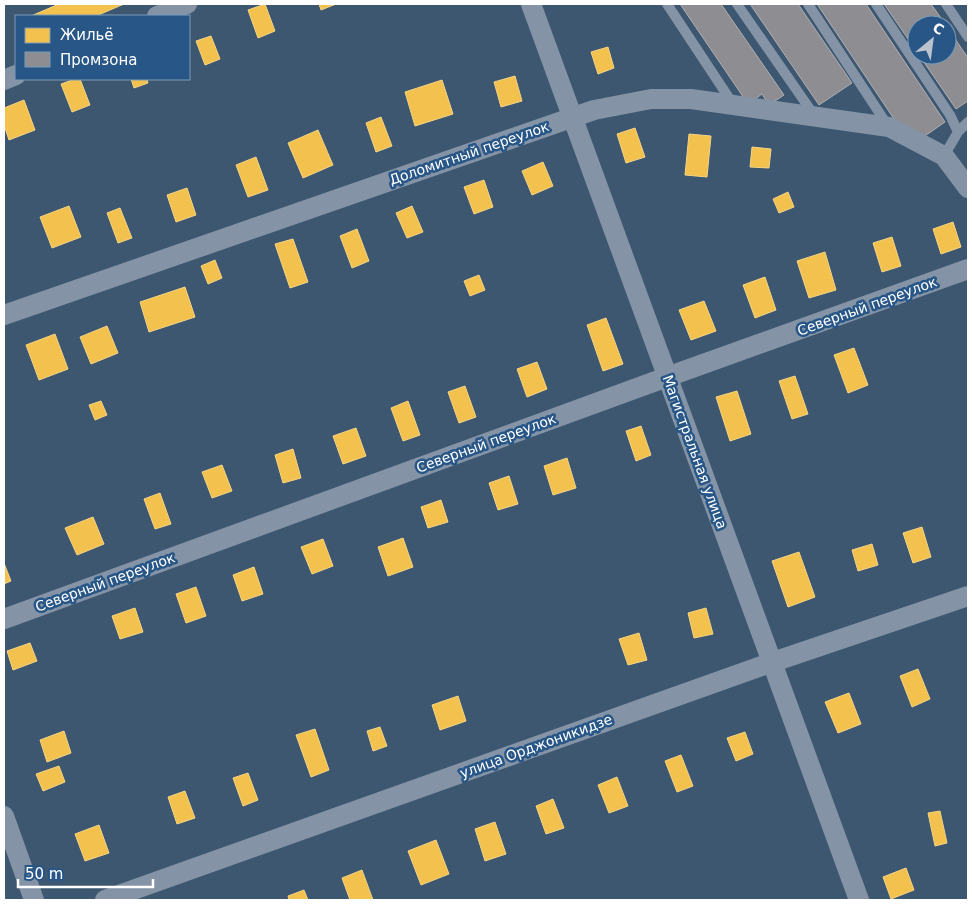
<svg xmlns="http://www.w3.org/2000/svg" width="972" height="904" viewBox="0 0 972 904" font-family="'DejaVu Sans',sans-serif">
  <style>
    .homes { fill: #f2c14e; stroke: #f6d483 }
    .industry { fill: #8d8d92; stroke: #afafb3 }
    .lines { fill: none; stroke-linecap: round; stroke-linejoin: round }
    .service { stroke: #8494a6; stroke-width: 10 }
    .minor { stroke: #8494a6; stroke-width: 20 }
    .labels { text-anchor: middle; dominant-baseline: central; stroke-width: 5; stroke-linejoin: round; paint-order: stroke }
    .street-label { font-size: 14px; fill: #fff; stroke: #275687 }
  </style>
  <rect width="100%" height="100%" fill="#3d5771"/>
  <path class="homes" d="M59,4H124L96,16H31Z
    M265,4L275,31L258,38L248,10Z
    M319,4H336L321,10Z
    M211,36L220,59L205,65L196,41Z
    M608,47L614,68L598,74L591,52Z
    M515,76L522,101L501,107L494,82Z
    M75,79H80L90,105L72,112L61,84Z
    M131,79H147L148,83L134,88Z
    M442,80L453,114L415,126L405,92Z
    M24,100L35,130L9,140L4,125V108Z
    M381,117L392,146L376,152L366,123Z
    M635,128L645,157L626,163L617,134Z
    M318,130L333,165L303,178L288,143Z
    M689,134L711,136L707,177L685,175Z
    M752,147L771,149L769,168L750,167Z
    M256,157L268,190L248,197L236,165Z
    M543,162L553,186L532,195L522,171Z
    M484,180L493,207L474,214L464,187Z
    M187,188L196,215L176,222L167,195Z
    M788,192L794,207L779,213L773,199Z
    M69,206L81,237L52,248L40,217Z
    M412,206L423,232L407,238L396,213Z
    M120,208L132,238L118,243L107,213Z
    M953,222L961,247L941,254L933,229Z
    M357,229L369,261L352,268L340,236Z
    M892,237L901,266L882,272L873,243Z
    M293,239L308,282L290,288L275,244Z
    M825,252L836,290L809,298L797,261Z
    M215,260L222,278L208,284L201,266Z
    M479,275L485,290L470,296L464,281Z
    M765,277L776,310L755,318L743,285Z
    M185,287L195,317L149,332L140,302Z
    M704,301L716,331L691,340L679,310Z
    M606,318L623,364L603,371L587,325Z
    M107,326L118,353L91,364L80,337Z
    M55,334L68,369L39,380L26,345Z
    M854,348L868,385L848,393L834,355Z
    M537,362L547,389L527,397L517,369Z
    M795,376L808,414L792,419L779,381Z
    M465,386L476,417L459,423L448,392Z
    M737,391L751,434L730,441L716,397Z
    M101,401L107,415L95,420L89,405Z
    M408,401L420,435L403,441L391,408Z
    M641,426L651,455L636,461L626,431Z
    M356,428L366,456L343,464L333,436Z
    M293,449L301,478L283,483L275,455Z
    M567,458L576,488L553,495L544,466Z
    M222,465L232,491L212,498L202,472Z
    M509,476L518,504L498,510L489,483Z
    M160,493L171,524L155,529L144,499Z
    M441,500L448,522L428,528L421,507Z
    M93,517L104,544L77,555L65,528Z
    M922,527L931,557L913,563L903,533Z
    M403,538L413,567L388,576L378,547Z
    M323,539L333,566L312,574L301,547Z
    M872,544L878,565L858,571L852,550Z
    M799,552L815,597L788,607L772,561Z
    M4,563L11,581L4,584Z
    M254,567L263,594L242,601L233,575Z
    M196,587L206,616L186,623L176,594Z
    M135,608L143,632L120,639L112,616Z
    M706,608L713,634L694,638L688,613Z
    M639,633L647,660L628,665L619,639Z
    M30,643L37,661L13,670L7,651Z
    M918,669L930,699L912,707L900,676Z
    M849,693L861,724L838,733L825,702Z
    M458,696L466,721L440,730L432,705Z
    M380,727L387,746L373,751L367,731Z
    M315,729L329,770L311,777L296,735Z
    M64,731L71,753L47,762L40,740Z
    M745,732L753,754L736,761L727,738Z
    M681,755L693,786L677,792L665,761Z
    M59,766L65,782L43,791L36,774Z
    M248,773L258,800L243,806L233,778Z
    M617,777L628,806L609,813L598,785Z
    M185,791L195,818L177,824L168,797Z
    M553,799L564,828L546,834L536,806Z
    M940,811L947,843L935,846L928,813Z
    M495,822L506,854L485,861L475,829Z
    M99,825L109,853L85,861L75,834Z
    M436,840L449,874L421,885L408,851Z
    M906,868L914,890L891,899L883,877Z
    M362,870L373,900H350L342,878Z
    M304,890L308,900H289L288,896Z"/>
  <path class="industry" d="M680,4H721L784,95L769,105L762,94L748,104Z
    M750,4H798L852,83L819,105Z
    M817,4H866L945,122L922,138L898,125Z
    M884,4H931L946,25H917V52Z
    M947,27L968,58V101L956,109L919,55H947Z"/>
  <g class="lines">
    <path class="service" d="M667,4L733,104
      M737,4L814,115
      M808,4L888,126
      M876,4L950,115L958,132
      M946,4L968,37
      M944,156L958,132L968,122"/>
    <path class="minor" d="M531,4L859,900
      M157,16L187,4
      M4,80L16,75
      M4,315L594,110L651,99H691L889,127L944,156L968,188
      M4,619L667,377L968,269
      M4,816L34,900
      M105,900L773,662L968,596"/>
  </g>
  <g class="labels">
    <g class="street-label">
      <text transform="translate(469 153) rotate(-19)">Доломитный переулок</text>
      <text transform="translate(867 306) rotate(-20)">Северный переулок</text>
      <text transform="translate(486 443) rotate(-20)">Северный переулок</text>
      <text transform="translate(695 452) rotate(70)">Магистральная улица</text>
      <text transform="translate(105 582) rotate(-20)">Северный переулок</text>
      <text transform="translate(536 746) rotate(-20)">улица Орджоникидзе</text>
    </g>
  </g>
  <rect width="972" height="904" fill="none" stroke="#ffffff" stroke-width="10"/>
  <rect x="15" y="15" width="175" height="65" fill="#275687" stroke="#7d9ab7"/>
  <rect x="25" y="28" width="25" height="15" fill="#f2c14e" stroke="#7d9ab7"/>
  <text x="60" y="40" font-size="15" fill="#ffffff">Жильё</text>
  <rect x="25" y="52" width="25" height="15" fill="#8d8d92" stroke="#7d9ab7"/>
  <text x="60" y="65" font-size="15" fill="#ffffff">Промзона</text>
  <g transform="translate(932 40) rotate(29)"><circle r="24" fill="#275687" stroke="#7d9ab7"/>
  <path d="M0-4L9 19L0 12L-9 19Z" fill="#bbc4cd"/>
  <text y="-8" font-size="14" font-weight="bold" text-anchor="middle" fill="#ffffff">С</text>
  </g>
  <path d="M18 879v8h135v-8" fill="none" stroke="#ffffff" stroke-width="2.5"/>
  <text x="25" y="879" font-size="15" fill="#ffffff" stroke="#275687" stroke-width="4" paint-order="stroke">50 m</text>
</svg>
